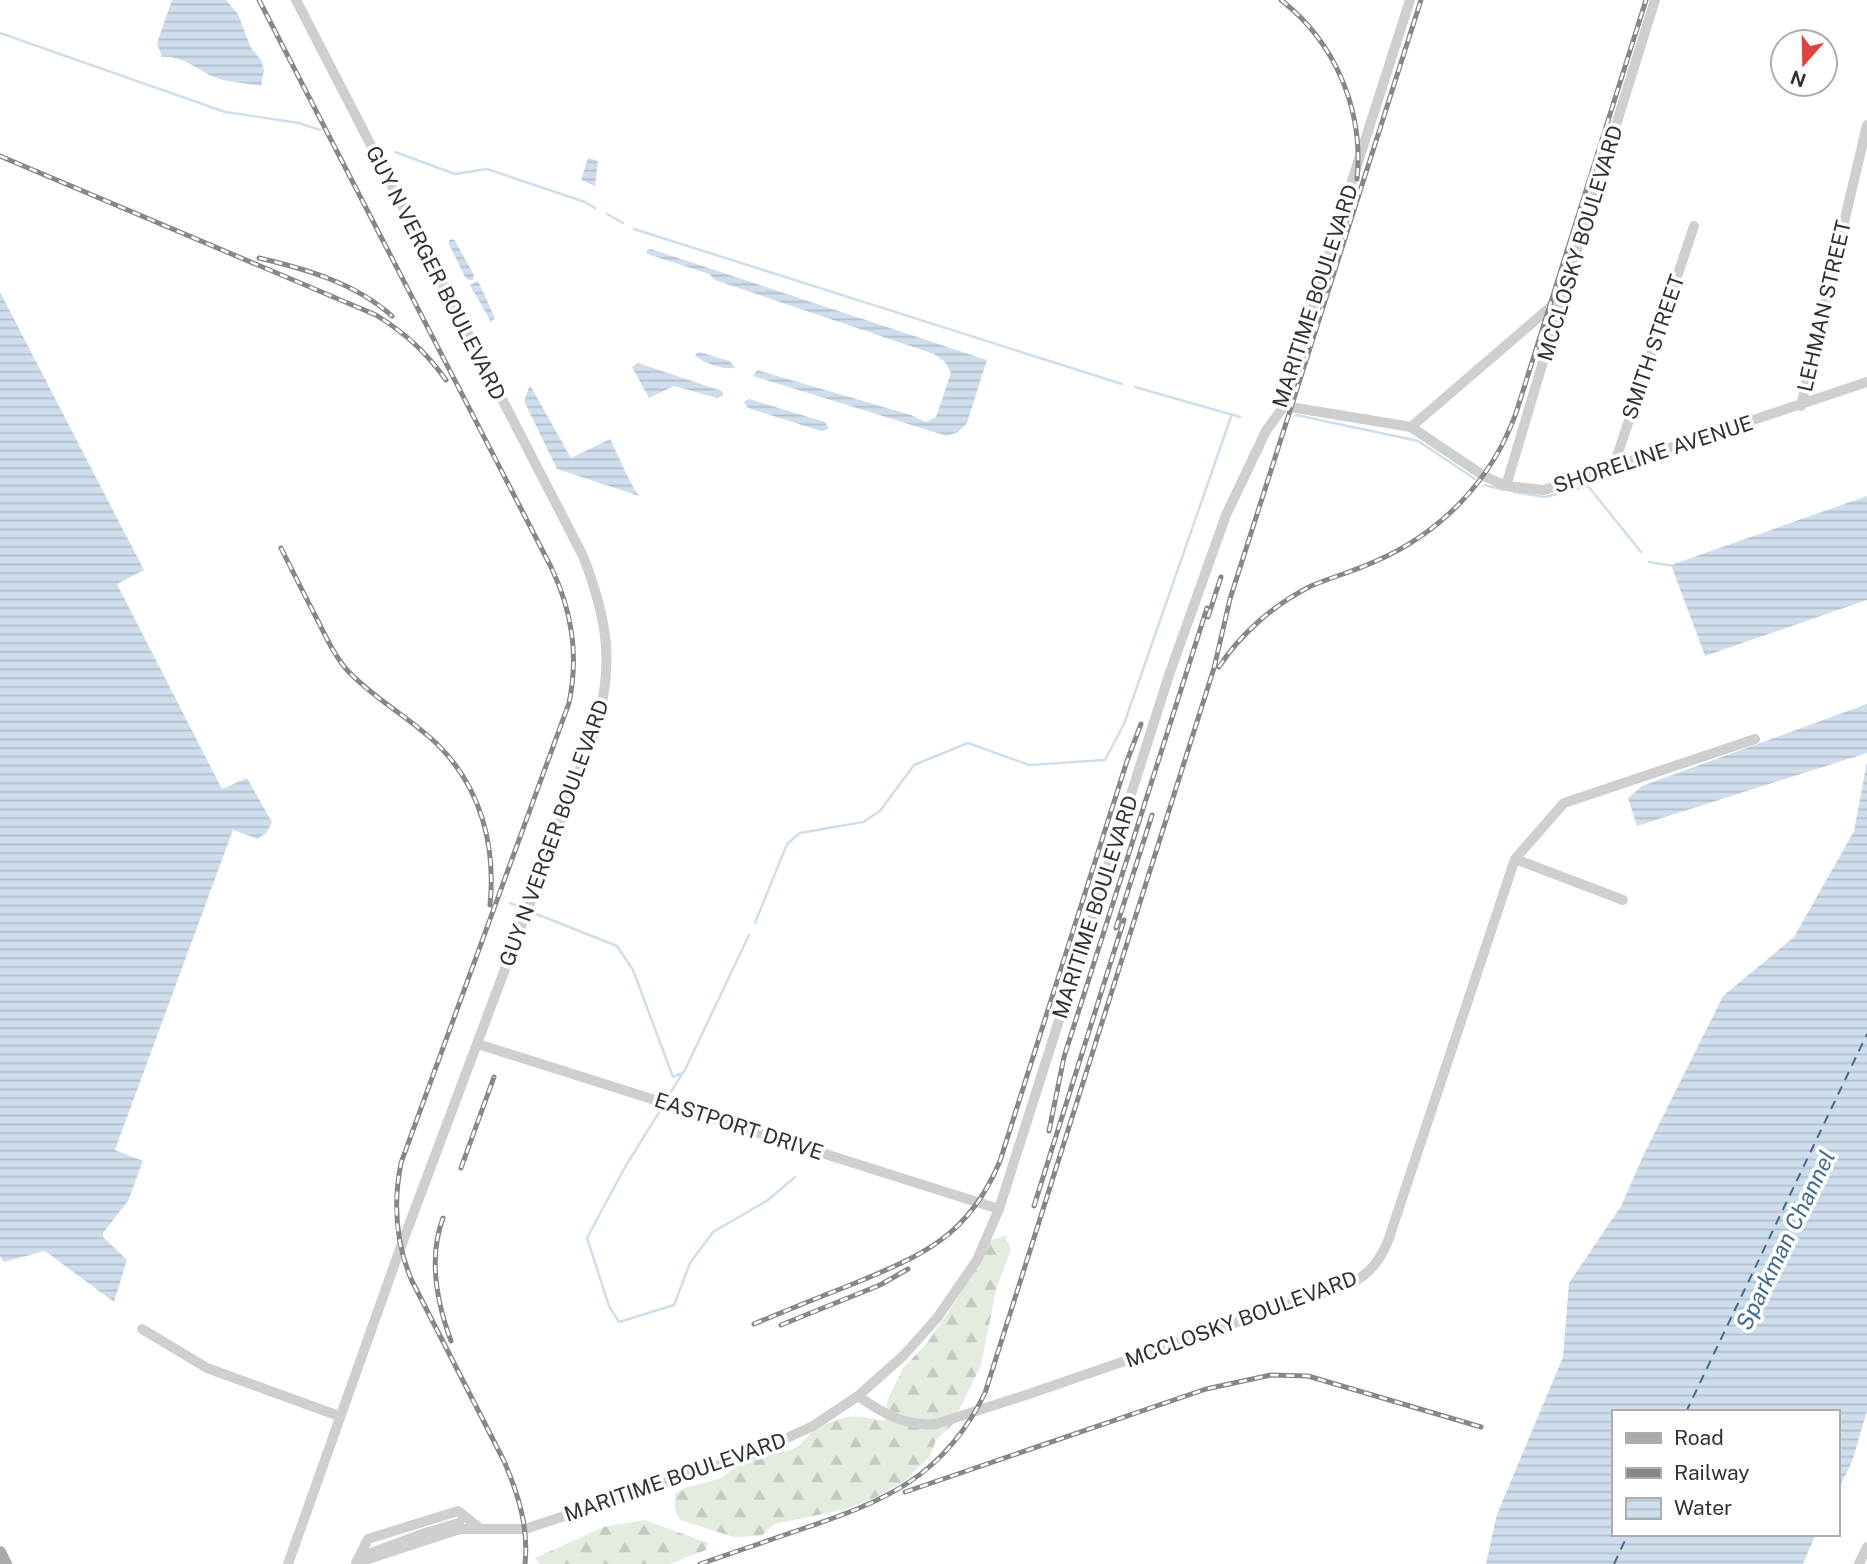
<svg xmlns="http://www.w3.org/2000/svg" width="1867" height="1564" viewBox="0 0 1867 1564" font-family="'Public Sans',sans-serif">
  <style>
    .forest { fill: url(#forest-firs) }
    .water { fill: url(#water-rules) }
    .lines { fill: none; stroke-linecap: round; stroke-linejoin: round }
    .stream { stroke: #cfdeec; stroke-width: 2.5 }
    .ferry { stroke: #426b92; stroke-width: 2; stroke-dasharray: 9 7; stroke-linecap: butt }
    .minor { stroke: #cfcfcf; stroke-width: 10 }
    .major { stroke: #aaa; stroke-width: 12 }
    .rail-casing { stroke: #878787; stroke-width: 5 }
    .rail { stroke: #fff; stroke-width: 2.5; stroke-dasharray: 8; stroke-linecap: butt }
    .labels { text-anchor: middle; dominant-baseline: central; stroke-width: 7; stroke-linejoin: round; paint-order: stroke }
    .street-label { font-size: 21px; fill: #323232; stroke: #fff }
    .water-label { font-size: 23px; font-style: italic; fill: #426b92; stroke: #fff }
  </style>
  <defs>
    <pattern id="forest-firs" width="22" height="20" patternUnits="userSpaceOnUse" patternTransform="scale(1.75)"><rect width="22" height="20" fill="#e4ebdf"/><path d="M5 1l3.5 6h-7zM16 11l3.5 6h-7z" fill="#c4cac0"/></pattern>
    <pattern id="water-rules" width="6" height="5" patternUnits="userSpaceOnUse" patternTransform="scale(1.75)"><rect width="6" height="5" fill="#cfdeec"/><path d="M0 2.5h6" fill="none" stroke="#b2bfcb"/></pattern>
  </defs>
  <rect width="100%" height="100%" fill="#fff"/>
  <path class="forest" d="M1005,1236L1011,1249L996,1290L981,1365L952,1425L936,1440L930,1456L906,1480L879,1496L846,1509L775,1524L761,1536L734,1537L680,1520L675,1510V1494C689,1483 704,1485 720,1478C731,1473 738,1460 750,1455C763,1450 779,1455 793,1449C801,1446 806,1437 813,1431C822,1425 837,1419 848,1417C857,1415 874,1420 885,1420L888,1399L903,1368L927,1343L957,1299L991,1240Z
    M644,1520L708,1543L706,1550L670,1564H540L535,1558L604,1527Z"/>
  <path class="water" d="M172,0H226L238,14L251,48L261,60L264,70L261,86C248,83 235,83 223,80C200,74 185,55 162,57L157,43Z
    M588,158L598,161L595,186L581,180Z
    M454,239L474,275L473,280H468L465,277L449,244V240Z
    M651,249L987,360L967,423L958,432L947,436L753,376L757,370L911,415L926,422L936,417L951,373L945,362L934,354L715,280L709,274L647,254V250Z
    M478,281L495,318L491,322L470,285Z
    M0,292L144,570L117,584L222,789L247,778L272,822L267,832L258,839L233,830L115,1150L143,1161L128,1201L103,1233V1237L127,1260L114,1302L45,1251L4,1262L0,1256Z
    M699,352L730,361L735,368C724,370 702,363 695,355Z
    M638,363L722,391L724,395L717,398L674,386L649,398L632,367Z
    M530,385L571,458L610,439C620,459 627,478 639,496L557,469L524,401Z
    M749,399L825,422L829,429L821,431L748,408L744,402Z
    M1867,496V600L1705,656L1671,565Z
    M1867,704V753L1637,826L1628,798L1642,786Z
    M1867,762V1411L1852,1462L1837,1492V1412H1613V1534H1816L1803,1564H1486L1497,1514L1563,1357L1569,1283L1621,1206L1644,1154L1723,996L1794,937L1854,831Z"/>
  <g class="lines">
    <path class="stream" d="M0,33L225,112L299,123L320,130
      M395,152L455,174L487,169L585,202L595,208
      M607,214L623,223
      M634,229L1122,384
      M1135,387L1240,417
      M1296,415L1418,441L1475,479
      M1484,485L1504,490
      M1514,492L1545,497L1588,486L1641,552
      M1649,562L1674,566
      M510,903L522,908
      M534,913L617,946L633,970L673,1077L684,1072L749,935
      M755,923L787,844L800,833L863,822L880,811L914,765L968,743L1029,765L1105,760L1124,724L1232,414
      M669,1095L682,1074
      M660,1111L625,1167L587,1238L609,1306L619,1322L674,1305L690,1263L713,1232L768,1200L795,1177"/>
    <path class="ferry" d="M1686,1412L1867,1034
      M1614,1564L1628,1534"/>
    <path class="minor" d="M1284,406L1411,427L1484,476L1506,486L1544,490L1867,382
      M1801,406L1867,125
      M1411,427L1561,298
      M1613,468L1694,226
      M1506,486L1562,298L1655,0
      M1623,900L1515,859L1564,803L1755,739
      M478,1044L999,1209
      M142,1329L207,1368L339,1416
      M858,1396C882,1413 906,1427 936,1424L1026,1395L1351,1283C1370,1274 1380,1260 1388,1241L1515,859
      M371,1553L425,1533L459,1523
      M356,1563L460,1529H525L750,1455L813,1426L858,1396L904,1355L937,1318L977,1260L999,1209L1169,675L1226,515L1266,431L1284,406L1334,237L1410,0
      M356,1563L368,1539L458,1511L478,1527
      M288,1564L400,1249L594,732C616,667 607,618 583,556L296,0
      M1859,1564L1867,1547"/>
    <path class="major" d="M0,1552L6,1564"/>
    <defs>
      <path id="rail" d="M259,0L551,567C572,611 579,654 569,703L401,1163C393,1204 395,1242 412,1281L504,1461C518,1494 529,1527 525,1564
        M1281,0C1335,42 1364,110 1357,179
        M0,156L376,315C405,333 426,352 446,380
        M259,258C306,269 355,283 392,316
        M281,548C293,572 305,596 317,619C326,637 334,655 347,670C374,699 409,717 437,744C481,787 496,846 490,905
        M1208,617L1221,577
        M1219,667C1241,633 1275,604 1311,586C1332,577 1355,571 1376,561C1441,533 1492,480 1516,413L1646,0
        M1116,928L1152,815
        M1049,1131L1064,1057L1207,608
        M461,1168L494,1077
        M1034,1206L1124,920
        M443,1218C428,1258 437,1303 451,1341
        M754,1324C785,1311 817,1298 848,1286C921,1256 968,1238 1000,1161L1127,761L1141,724
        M781,1325L880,1285L908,1269
        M905,1492L1206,1389L1271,1375L1308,1376L1481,1427
        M700,1564C734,1552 768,1541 802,1529C885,1501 944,1477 985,1393L1214,668L1230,599L1421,0"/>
    </defs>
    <use href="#rail" class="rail-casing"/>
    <use href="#rail" class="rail"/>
  </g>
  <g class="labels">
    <g class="street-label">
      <text transform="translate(1580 243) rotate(-73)">MCCLOSKY BOULEVARD</text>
      <text transform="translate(436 273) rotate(63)">GUY N VERGER BOULEVARD</text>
      <text transform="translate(1315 296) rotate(-72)">MARITIME BOULEVARD</text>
      <text transform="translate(1824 306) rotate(-77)">LEHMAN STREET</text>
      <text transform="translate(1653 347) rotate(-71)">SMITH STREET</text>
      <text transform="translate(1653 454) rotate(-18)">SHORELINE AVENUE</text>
      <text transform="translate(554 833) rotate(-70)">GUY N VERGER BOULEVARD</text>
      <text transform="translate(1095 907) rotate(-72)">MARITIME BOULEVARD</text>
      <text transform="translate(739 1126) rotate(18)">EASTPORT DRIVE</text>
      <text transform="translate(1241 1319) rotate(-20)">MCCLOSKY BOULEVARD</text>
      <text transform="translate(675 1477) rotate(-19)">MARITIME BOULEVARD</text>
    </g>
    <g class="water-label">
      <text transform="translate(1785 1240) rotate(-64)">Sparkman Channel</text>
    </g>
  </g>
  <rect x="1612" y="1410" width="228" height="126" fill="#ffffff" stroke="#adadad" stroke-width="2"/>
  <rect x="1626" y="1433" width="35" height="10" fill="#aaaaaa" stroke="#adadad" stroke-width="2"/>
  <text x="1674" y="1445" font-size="21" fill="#323232">Road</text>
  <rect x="1626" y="1468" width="35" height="10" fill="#878787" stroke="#adadad" stroke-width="2"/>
  <text x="1674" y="1480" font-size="21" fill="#323232">Railway</text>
  <rect x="1626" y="1498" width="35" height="21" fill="url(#water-rules)" stroke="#adadad" stroke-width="2"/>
  <text x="1674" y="1515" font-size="21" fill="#323232">Water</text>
  <g transform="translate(1804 63) rotate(200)"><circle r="33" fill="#ffffff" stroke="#adadad" stroke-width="2"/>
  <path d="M0-5L12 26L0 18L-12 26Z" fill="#de443f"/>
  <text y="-10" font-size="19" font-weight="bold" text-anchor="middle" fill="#323232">N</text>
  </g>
</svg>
